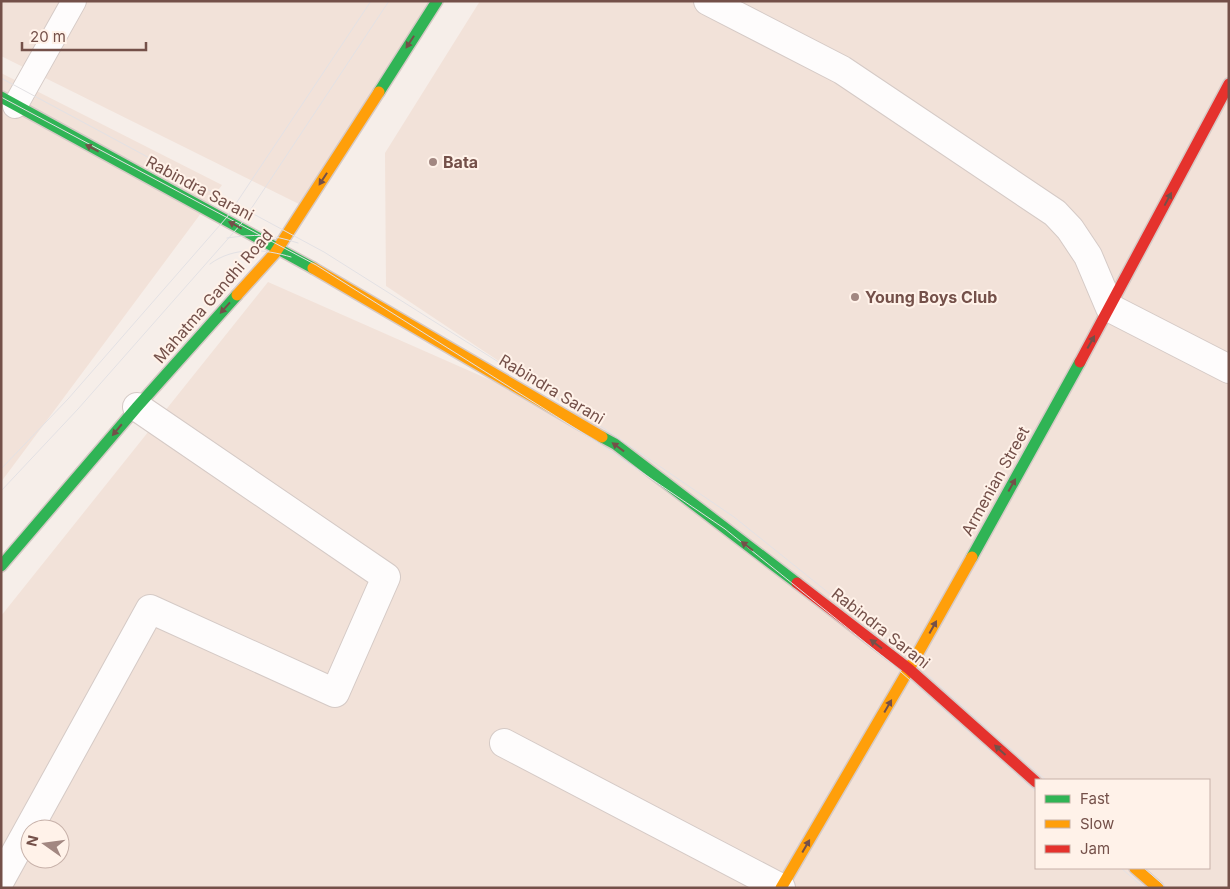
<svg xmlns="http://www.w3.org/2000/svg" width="1230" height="889" viewBox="0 0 1230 889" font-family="Inter,sans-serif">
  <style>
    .residential { fill: #f2e2d9; fill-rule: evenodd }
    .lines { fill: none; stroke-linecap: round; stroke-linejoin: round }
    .lane-casing { stroke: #d5cac6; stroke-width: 26 }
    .street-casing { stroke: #d5cac6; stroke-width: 30 }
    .fast-casing { stroke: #d6cac6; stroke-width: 14 }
    .slow-casing { stroke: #d6cac6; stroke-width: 14 }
    .jam-casing { stroke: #d6cac6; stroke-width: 14 }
    .lane { stroke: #fefcfc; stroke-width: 24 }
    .street { stroke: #fefcfc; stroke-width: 28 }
    .fast { stroke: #30b455; stroke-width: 11 }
    .slow { stroke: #ff9f0a; stroke-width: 11 }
    .jam { stroke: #e5322d; stroke-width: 11 }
    .tram { stroke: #e3e1e4; stroke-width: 1 }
    .oneway { fill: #745049 }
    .poi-dot { fill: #a28781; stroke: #fff2e9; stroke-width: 2 }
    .labels { text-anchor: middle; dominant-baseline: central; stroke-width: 4; stroke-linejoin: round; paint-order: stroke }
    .poi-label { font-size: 16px; font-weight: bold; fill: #745049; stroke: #fff2e9; text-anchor: start }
    .street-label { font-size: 16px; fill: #745049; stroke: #fff2e9 }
  </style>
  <rect width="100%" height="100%" fill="#f6eee9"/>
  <path class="residential" d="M1,1H433L301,205L1,56Z
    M480,1H1229V888H1V616L268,282L563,412L574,411L386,286L385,153ZM1036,780H1209V868H1036ZM30,829H60V859H30Z
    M1,73L222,185L1,482Z"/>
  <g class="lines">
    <defs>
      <path id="lane" d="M15,106L74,1"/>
      <path id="street" d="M708,1L842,70L1055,213L1070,229L1088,256L1110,308L1229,369
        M504,743L781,888
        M1,879L150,609L335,693L386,577L137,407"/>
      <path id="fast" d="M379,92L437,1
        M1,97L313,268
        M602,437L615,444L797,583
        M972,557L1080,362
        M1,566L137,407L237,295"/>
      <path id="slow" d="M313,268L602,437
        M237,295L275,253L379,92
        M1135,868L1158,888
        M781,888L909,669L972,557"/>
      <path id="jam" d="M1080,362L1229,84
        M797,583L909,669L1036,782"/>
    </defs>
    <use href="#lane" class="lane-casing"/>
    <use href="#street" class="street-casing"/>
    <use href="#fast" class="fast-casing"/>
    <use href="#slow" class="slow-casing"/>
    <use href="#jam" class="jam-casing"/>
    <use href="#lane" class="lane"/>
    <use href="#street" class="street"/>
    <use href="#fast" class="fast"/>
    <use href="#slow" class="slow"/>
    <use href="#jam" class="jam"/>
    <path class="tram" d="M1,78L324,252L608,431L734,517L850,610L902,652L1046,780
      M1,97L316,265L600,444L725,529L892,664L1036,792
      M227,238C255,234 271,234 298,243
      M210,264C234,246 265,249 291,257
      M1,469L68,399L227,217L371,1
      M1,491L78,409L241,224L389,1
      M1121,868L1144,888
      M1144,868L1167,888"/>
  </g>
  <defs><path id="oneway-solid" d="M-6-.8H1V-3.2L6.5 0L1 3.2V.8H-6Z" transform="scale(1.25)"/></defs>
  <g class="oneway">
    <use href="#oneway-solid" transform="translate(410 42) rotate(123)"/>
    <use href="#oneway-solid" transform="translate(92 148) rotate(-152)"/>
    <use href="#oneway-solid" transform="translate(323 179) rotate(123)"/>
    <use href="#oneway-solid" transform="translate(1168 199) rotate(-62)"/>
    <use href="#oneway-solid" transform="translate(235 225) rotate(-152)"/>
    <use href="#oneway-solid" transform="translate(225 308) rotate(132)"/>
    <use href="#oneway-solid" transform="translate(1091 342) rotate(-61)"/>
    <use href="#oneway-solid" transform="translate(117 430) rotate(130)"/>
    <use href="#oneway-solid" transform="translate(618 447) rotate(-144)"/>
    <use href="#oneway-solid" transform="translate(1012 485) rotate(-61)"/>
    <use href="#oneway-solid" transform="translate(747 546) rotate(-143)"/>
    <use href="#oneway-solid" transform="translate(933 627) rotate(-61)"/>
    <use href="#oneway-solid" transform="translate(876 644) rotate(-143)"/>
    <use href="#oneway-solid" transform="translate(888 706) rotate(-60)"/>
    <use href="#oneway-solid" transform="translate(1000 750) rotate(-138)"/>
    <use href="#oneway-solid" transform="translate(806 846) rotate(-60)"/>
  </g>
  <g class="poi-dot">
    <circle cx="433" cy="162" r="5"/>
    <circle cx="855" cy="297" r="5"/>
  </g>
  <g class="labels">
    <g class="poi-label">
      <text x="443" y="162">Bata</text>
      <text x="865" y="297">Young Boys Club</text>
    </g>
    <g class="street-label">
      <text transform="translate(200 188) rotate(28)">Rabindra Sarani</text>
      <text transform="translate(213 296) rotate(-49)">Mahatma Gandhi Road</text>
      <text transform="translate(552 389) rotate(31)">Rabindra Sarani</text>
      <text transform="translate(995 481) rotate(-61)">Armenian Street</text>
      <text transform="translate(881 628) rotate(38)">Rabindra Sarani</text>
    </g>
  </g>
  <rect width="1230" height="889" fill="none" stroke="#745049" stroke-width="5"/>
  <rect x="1035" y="779" width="175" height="90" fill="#fff2e9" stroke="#c7b1a9"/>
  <rect x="1045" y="795" width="25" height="8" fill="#30b455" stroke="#c7b1a9"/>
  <text x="1080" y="804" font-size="15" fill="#745049">Fast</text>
  <rect x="1045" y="820" width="25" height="8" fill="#ff9f0a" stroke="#c7b1a9"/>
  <text x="1080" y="829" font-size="15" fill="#745049">Slow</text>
  <rect x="1045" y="845" width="25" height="8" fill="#e5322d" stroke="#c7b1a9"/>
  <text x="1080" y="854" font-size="15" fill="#745049">Jam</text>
  <g transform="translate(45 844) rotate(284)"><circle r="24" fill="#fff2e9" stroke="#c7b1a9"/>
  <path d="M0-4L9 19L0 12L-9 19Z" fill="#a28781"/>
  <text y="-8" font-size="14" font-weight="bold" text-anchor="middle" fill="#745049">N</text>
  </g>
  <path d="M22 42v8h124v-8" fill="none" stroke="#745049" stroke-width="2.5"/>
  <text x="30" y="42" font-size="15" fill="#745049" stroke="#fff2e9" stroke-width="4" paint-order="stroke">20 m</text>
</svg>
